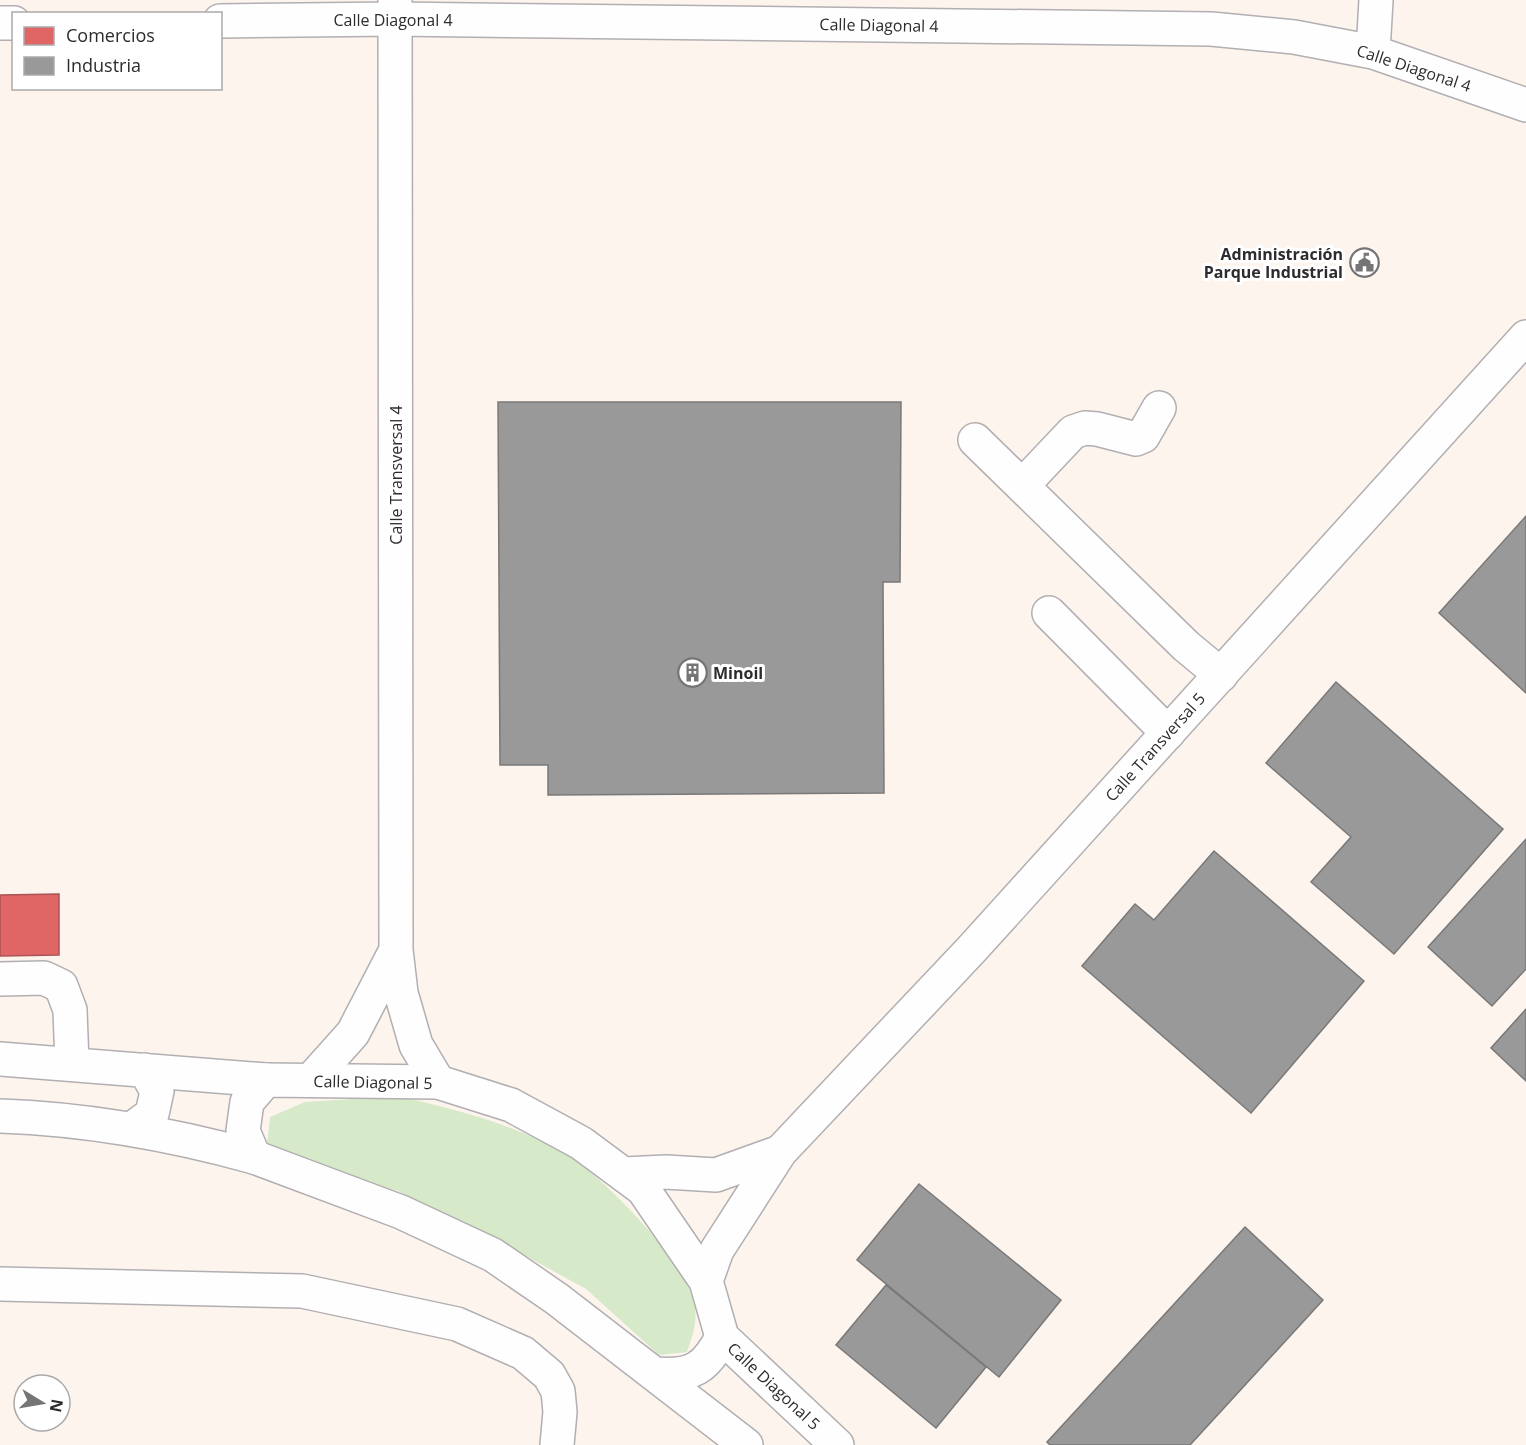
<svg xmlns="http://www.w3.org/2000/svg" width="1526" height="1445" viewBox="0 0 1526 1445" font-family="'Open Sans',sans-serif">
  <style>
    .industrial { fill: #fdf4ee; fill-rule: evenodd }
    .green { fill: #d6eac9 }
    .shops { fill: #e06666; stroke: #ab5455; stroke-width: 1.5 }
    .industry { fill: #999; stroke: #797879; stroke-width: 1.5 }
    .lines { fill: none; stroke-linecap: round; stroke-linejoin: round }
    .minor-casing { stroke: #b1afb1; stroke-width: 36 }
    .major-casing { stroke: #b1afb1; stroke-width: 36 }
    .minor { stroke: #fffeff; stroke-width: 33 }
    .major { stroke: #fffeff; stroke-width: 33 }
    .labels { text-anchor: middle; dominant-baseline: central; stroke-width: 6; stroke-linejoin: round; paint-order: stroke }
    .street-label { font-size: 16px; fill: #2e2b2e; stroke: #fff }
    .poi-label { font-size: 16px; font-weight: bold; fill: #2e2b2e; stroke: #fff; text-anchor: end }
  </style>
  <rect width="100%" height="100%" fill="#fdfbfd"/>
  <path class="industrial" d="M0,0H1526V1445H0ZM14,14H220V88H14ZM24,1385H60V1421H24Z"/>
  <path class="green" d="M399,1096C453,1109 506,1122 556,1148C596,1168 688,1262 695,1307C697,1324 692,1337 687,1352L659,1355L586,1289L504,1244L398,1191L319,1168L267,1146L270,1117L305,1102Z"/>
  <path class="shops" d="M59,894V955L0,956V895Z"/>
  <path class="industry" d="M498,402H901L900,582H883L884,793L548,795V765H500Z
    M1526,516V693L1439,613Z
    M1336,682L1503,829L1394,954L1311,882L1351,837L1266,763Z
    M1526,839V969L1492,1006L1428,947Z
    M1214,851L1364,981L1251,1113L1082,966L1135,904L1154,920Z
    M1526,1009V1081L1491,1048Z
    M919,1184L1061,1300L999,1377L857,1260Z
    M1245,1227L1323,1300L1190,1445H1050L1047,1442Z
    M886,1285L986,1367L936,1428L836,1345Z"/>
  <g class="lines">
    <defs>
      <path id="minor" d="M395,0L396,950L401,993L416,1045L438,1082
        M220,21L395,19L1211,29L1294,37L1373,52L1526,105
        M0,23H14
        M1373,52L1376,0
        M975,440L1186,646L1221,675
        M1022,486L1073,432L1085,428L1097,429L1136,439L1143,436L1159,408
        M1049,613L1168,733
        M0,979L44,978L61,986L70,1010L72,1064
        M0,1059L266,1080
        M311,1080L353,1033L396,950
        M0,1116C86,1119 171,1134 254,1157
        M133,1128L152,1114L157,1091L145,1070
        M0,1284L302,1291L457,1324L523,1353L549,1375L558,1391L560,1412L557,1445"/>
      <path id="major" d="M624,1174L666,1172L716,1175L780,1152
        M706,1281L717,1250L780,1152L971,950L1526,337
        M656,1374C692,1377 706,1368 722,1337
        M746,1445L557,1299L493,1255L401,1212L254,1157L243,1131L247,1102L266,1080L438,1082L511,1105L581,1143L643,1189L706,1281L722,1337L837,1445"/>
    </defs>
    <use href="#minor" class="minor-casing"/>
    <use href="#major" class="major-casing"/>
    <use href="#minor" class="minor"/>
    <use href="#major" class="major"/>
  </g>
  <defs>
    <symbol id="civic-ring" viewBox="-11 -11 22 22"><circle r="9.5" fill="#fff" stroke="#767476" stroke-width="1.5"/><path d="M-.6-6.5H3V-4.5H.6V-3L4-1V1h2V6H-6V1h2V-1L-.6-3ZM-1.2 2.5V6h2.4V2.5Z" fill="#767476"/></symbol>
    <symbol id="building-ring" viewBox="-11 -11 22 22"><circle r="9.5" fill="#fff" stroke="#767476" stroke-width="1.5"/><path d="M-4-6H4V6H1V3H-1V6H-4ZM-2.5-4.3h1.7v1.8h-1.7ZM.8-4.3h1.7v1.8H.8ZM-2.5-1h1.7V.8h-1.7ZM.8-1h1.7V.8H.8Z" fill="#767476"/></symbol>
  </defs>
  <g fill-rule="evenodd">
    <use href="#civic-ring" x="1348" y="246" width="33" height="33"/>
    <use href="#building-ring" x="676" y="656" width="33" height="33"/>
  </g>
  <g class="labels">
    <g class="street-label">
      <text x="393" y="20">Calle Diagonal 4</text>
      <text transform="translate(879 25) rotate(1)">Calle Diagonal 4</text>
      <text transform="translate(1414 68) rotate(18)">Calle Diagonal 4</text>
      <text transform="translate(396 475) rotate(-90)">Calle Transversal 4</text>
      <text transform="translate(1155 747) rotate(-48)">Calle Transversal 5</text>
      <text transform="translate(373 1082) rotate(1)">Calle Diagonal 5</text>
      <text transform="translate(774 1386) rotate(43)">Calle Diagonal 5</text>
    </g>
    <g class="poi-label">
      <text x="1343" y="254">Administración<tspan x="1343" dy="18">Parque Industrial</tspan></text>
      <text x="713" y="673" text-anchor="start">Minoil</text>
    </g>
  </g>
  <rect x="12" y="12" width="210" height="78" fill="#ffffff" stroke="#abaaab" stroke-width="1.5"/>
  <rect x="24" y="27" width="30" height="18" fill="#e06666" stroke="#abaaab" stroke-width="1.5"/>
  <text x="66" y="42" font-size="18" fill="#2e2b2e">Comercios</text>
  <rect x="24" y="57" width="30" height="18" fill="#999999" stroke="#abaaab" stroke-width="1.5"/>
  <text x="66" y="72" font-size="18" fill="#2e2b2e">Industria</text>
  <g transform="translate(42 1403) rotate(101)"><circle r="28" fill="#ffffff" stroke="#abaaab" stroke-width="1.5"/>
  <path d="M0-4.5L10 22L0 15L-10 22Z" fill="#767476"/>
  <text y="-9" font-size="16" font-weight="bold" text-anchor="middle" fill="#2e2b2e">N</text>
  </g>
</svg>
